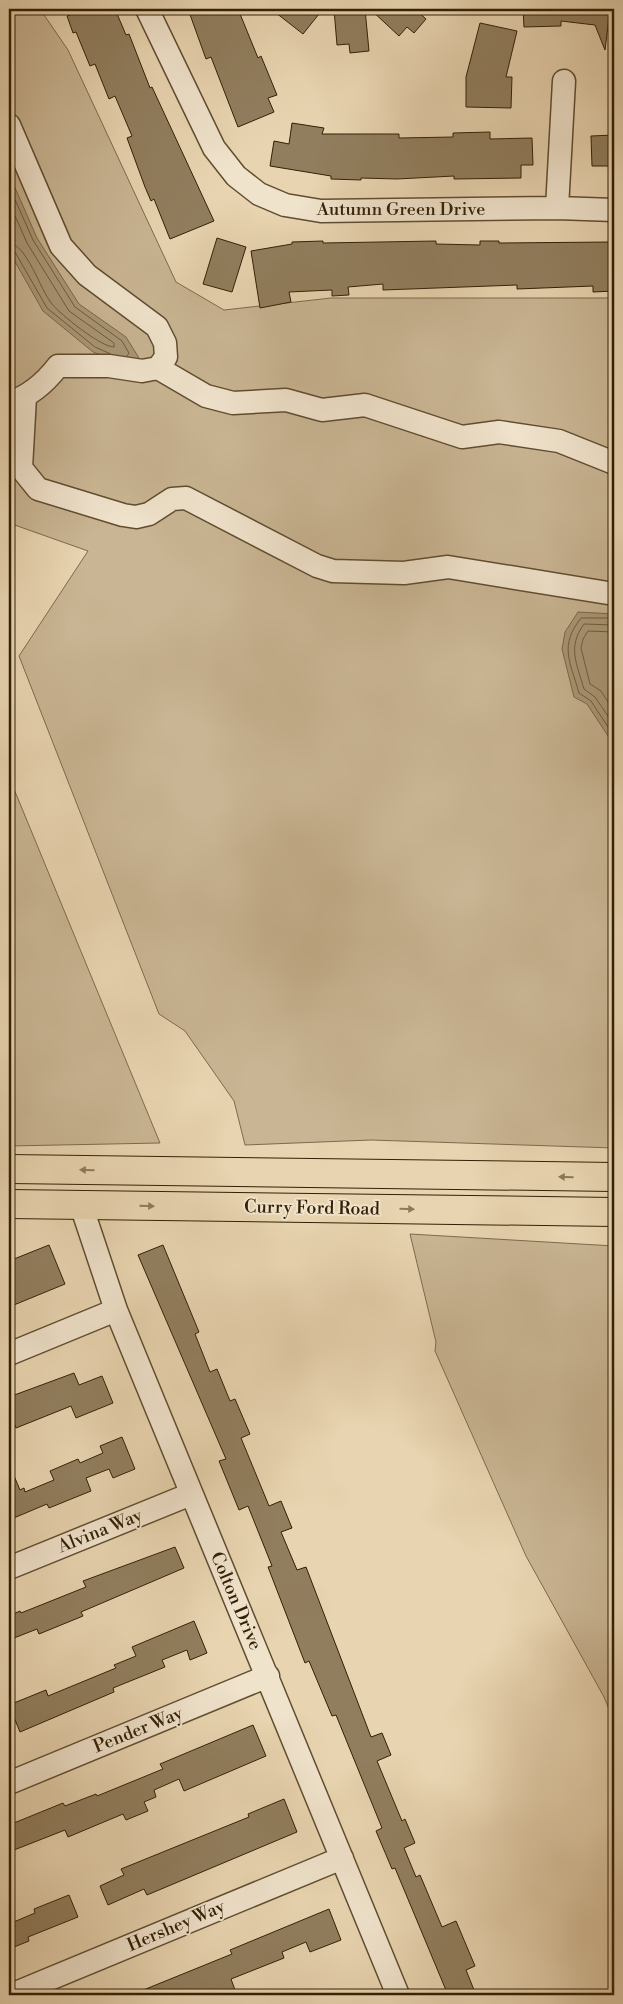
<svg xmlns="http://www.w3.org/2000/svg" width="623" height="2004" viewBox="0 0 623 2004" font-family="'Libre Bodoni',serif">
  <style>
    .green { fill: #c9b593; stroke: #7e6a4c }
    .water { fill: #aa9776; stroke: #7a6749 }
    .lines { fill: none; stroke-linecap: round; stroke-linejoin: round }
    .shore { stroke: #6e5c3e; stroke-width: 1 }
    .building { fill: #917e5e; stroke: #322006 }
    .minor-casing { stroke: #604d30; stroke-width: 25 }
    .major-casing { stroke: #322006; stroke-width: 30 }
    .minor { stroke: #f0e3cc; stroke-width: 22 }
    .major { stroke: #e8d4b0; stroke-width: 28 }
    .oneway { fill: #8d7a5b }
    .labels { text-anchor: middle; dominant-baseline: central; stroke-width: 4; stroke-linejoin: round; paint-order: stroke }
    .street-label { font-size: 18px; fill: #322006; stroke: #f0e3cc }
  </style>
  <rect width="100%" height="100%" fill="#e8d4b0"/>
  <filter id="stains"><feTurbulence type="fractalNoise" baseFrequency=".004" numOctaves="4"/><feColorMatrix values="0 0 0 0 .2 0 0 0 0 .09 0 0 0 0 .02 0 0 0 .5 -.17"/></filter>
  <radialGradient id="worn" r=".72"><stop offset=".6" stop-color="#630" stop-opacity="0"/><stop offset="1" stop-color="#630" stop-opacity=".3"/></radialGradient>
  <path class="green" d="M9,9H40L68,50L176,282L224,310L331,298H614V1148L371,1140L245,1145L234,1101L185,1031L159,1014L19,656L88,551L9,523Z
    M9,777L160,1143L9,1146Z
    M410,1234L614,1246V1721L604,1697L526,1556L435,1351L436,1342Z"/>
  <path class="water" d="M9,174L37,238L79,304L126,337L139,358L122,363L93,352L43,311L9,251Z
    M578,612L614,614V745L587,704L574,697L562,649L565,632Z"/>
  <g class="lines">
    <path class="shore" d="M9,186L33,240L75,307L122,341L129,353L127,356
      M9,202L27,243L69,311L114,343V347C101,347 61,315 52,304C40,290 27,244 9,243
      M9,249L15,252L47,308L95,347L111,354
      M614,618H581C559,646 570,661 579,693L591,701L614,736
      M614,625L584,624C567,647 577,664 584,689L595,697L614,725
      M614,632L588,631L583,639L581,648L590,684L601,691L614,711"/>
  </g>
  <path class="building" d="M85,9H115L126,35L129,34L150,88L152,87L214,221L170,239L154,199L151,201L145,187L127,138L132,136L115,96L109,99L95,64L90,66L76,32L73,33L67,16Z
    M188,9H238L258,58L261,56L277,95L268,98L274,112L238,127L211,57L206,59Z
    M271,9H323L303,34Z
    M334,9H365L369,51L350,53L349,44L337,45Z
    M370,9H415L426,19L414,33L407,27L399,36Z
    M523,9H610L605,50L595,25L561,21V26L524,27Z
    M480,23L517,31L506,77H512L511,108L466,107V77Z
    M292,123L324,128L322,134H399V138L453,137V133L490,132V139L532,138L533,165H521V178L454,179V176L397,179L361,178V180L331,179V176L270,166L274,141L289,144Z
    M614,135V166H592L591,136Z
    M217,238L246,247L232,292L203,284Z
    M323,241V243L436,241V244L480,245V241H499V243L611,242L612,255L614,254V291L593,292V286L517,289V285L383,290V284L348,287L349,295L332,296V290L289,292L291,302L260,308L251,251L292,244V242Z
    M49,1245L65,1284L9,1307V1261Z
    M163,1245L199,1332L195,1334L210,1372L217,1369L230,1401L235,1399L250,1434L241,1438L269,1506L281,1501L292,1528L281,1532L297,1570L306,1567L371,1737L382,1733L391,1755L377,1761L402,1821L405,1819L415,1843L404,1848L416,1877L420,1875L442,1927L456,1921L475,1966L466,1970L476,1995H448L395,1868L392,1869L376,1831L382,1828L336,1715L332,1716L309,1661L305,1663L268,1567L272,1566L248,1506L239,1510L219,1461L226,1459L138,1255Z
    M74,1373L79,1385L102,1376L113,1403L76,1418L71,1406L16,1428L9,1410V1397Z
    M122,1437L135,1469L113,1478L109,1469L86,1478L91,1491L49,1508L47,1504L9,1520V1464L20,1490L24,1488L25,1492L54,1480L50,1471L78,1459L80,1463L103,1453L100,1446Z
    M175,1547L184,1568L81,1612L83,1616L39,1634L37,1629L9,1640V1616L20,1611L21,1613L86,1587L83,1581Z
    M194,1621L207,1653L190,1660L187,1650L162,1660L165,1667L113,1688L114,1692L20,1732L9,1705L46,1690L48,1696L116,1668L114,1665L136,1656L132,1647Z
    M253,1725L266,1756L184,1791L179,1779L154,1790L156,1797L144,1802L148,1811L126,1820L123,1814L68,1837L65,1830L9,1852V1825L63,1803L65,1806L96,1794L97,1796L163,1769L160,1764Z
    M284,1799L297,1832L147,1895L144,1889L108,1905L100,1886L124,1875L121,1869L249,1817L248,1814Z
    M69,1895L78,1917L28,1937L29,1941L9,1949V1924L35,1913L34,1909Z
    M329,1909L341,1940L310,1952L306,1942L282,1952L284,1958L231,1979L235,1990L221,1995H131L232,1954L230,1950Z"/>
  <g class="lines">
    <defs>
      <path id="minor" d="M147,9L214,148L236,176L259,194L285,205L321,211L557,208L614,210
        M9,125L61,246L87,275L157,327L165,343L166,357L158,368L142,371L109,366H58C45,383 30,396 9,403
        M557,208L564,81
        M158,368L206,396L233,403L286,400L322,410L365,405L462,437L499,432L559,441L614,463
        M25,397L21,468L38,489L123,515L136,517L149,514L172,499L186,498L317,566L333,571L404,573L448,567L614,594
        M81,1205L116,1310L398,1995
        M9,1354L116,1310
        M9,1568L191,1494
        M9,1783L268,1676
        M11,1995L342,1858"/>
      <path id="major" d="M9,1169L614,1177
        M9,1204L614,1212"/>
    </defs>
    <use href="#minor" class="minor-casing"/>
    <use href="#major" class="major-casing"/>
    <use href="#minor" class="minor"/>
    <use href="#major" class="major"/>
  </g>
  <defs><path id="oneway-solid" d="M-6-.8H1V-3.2L6.5 0L1 3.2V.8H-6Z" transform="scale(1.25)"/></defs>
  <g class="oneway">
    <use href="#oneway-solid" transform="translate(87 1170) rotate(-179)"/>
    <use href="#oneway-solid" transform="translate(566 1177) rotate(-179)"/>
    <use href="#oneway-solid" transform="translate(147 1206) rotate(1)"/>
    <use href="#oneway-solid" transform="translate(407 1209) rotate(1)"/>
  </g>
  <g class="labels">
    <g class="street-label">
      <text x="401" y="209">Autumn Green Drive</text>
      <text transform="translate(312 1208) rotate(1)">Curry Ford Road</text>
      <text transform="translate(100 1531) rotate(-22)">Alvina Way</text>
      <text transform="translate(236 1601) rotate(67)">Colton Drive</text>
      <text transform="translate(138 1730) rotate(-22)">Pender Way</text>
      <text transform="translate(176 1926) rotate(-23)">Hershey Way</text>
    </g>
  </g>
  <rect width="623" height="2004" fill="none" stroke="#e8d4b0" stroke-width="30"/>
  <rect x="10" y="10" width="603" height="1984" fill="none" stroke="#322006" stroke-width="2.5"/>
  <rect x="15" y="15" width="593" height="1974" fill="none" stroke="#322006"/>
  <rect width="100%" height="100%" filter="url(#stains)"/>
  <rect width="100%" height="100%" fill="url(#worn)"/>
</svg>
